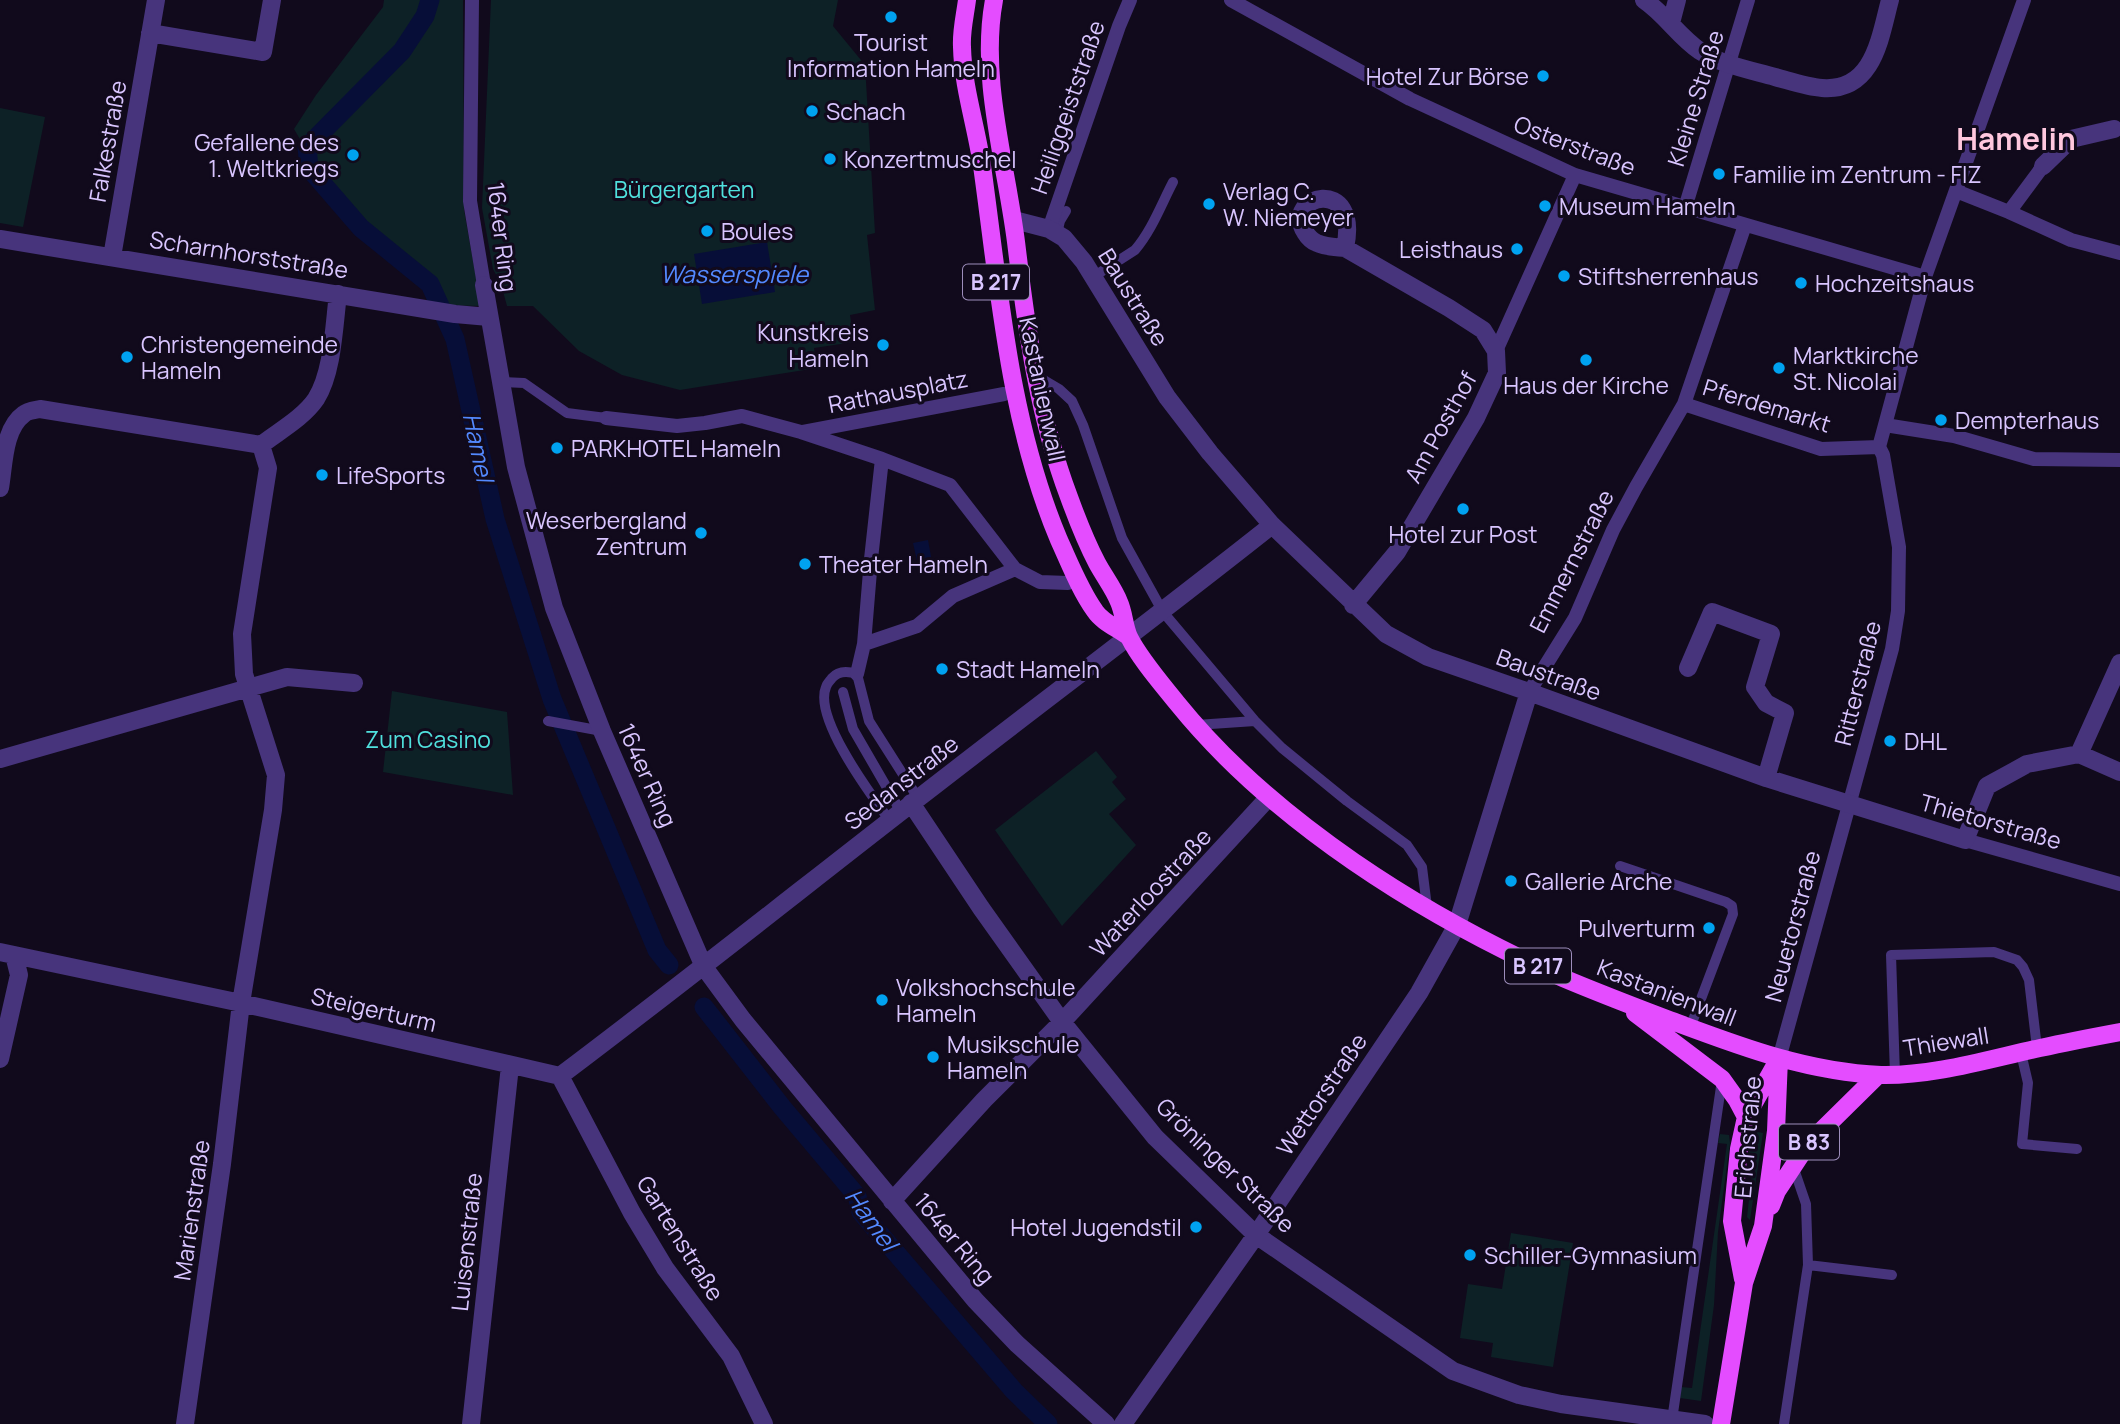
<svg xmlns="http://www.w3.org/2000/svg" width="2120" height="1424" viewBox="0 0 2120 1424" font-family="Manrope,sans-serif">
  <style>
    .green { fill: #0d2126 }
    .water { fill: #070e38 }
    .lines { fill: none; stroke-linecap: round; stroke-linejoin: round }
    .canal { stroke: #070e38; stroke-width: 19 }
    .service { stroke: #47347c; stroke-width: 10 }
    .pedestrian { stroke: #47347c; stroke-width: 14 }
    .minor { stroke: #47347c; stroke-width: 18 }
    .primary { stroke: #e44cff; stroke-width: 18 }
    .poi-dot { fill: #00a2f0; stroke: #110a1c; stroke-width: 2.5 }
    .labels { text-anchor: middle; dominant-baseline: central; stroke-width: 6; stroke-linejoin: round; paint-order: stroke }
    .shield { fill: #110a1c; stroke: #9d8dbb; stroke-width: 2 }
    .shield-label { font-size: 21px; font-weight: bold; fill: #d9c5ff }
    .poi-label { font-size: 23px; fill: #d9c5ff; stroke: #110a1c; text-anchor: start }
    .street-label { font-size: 23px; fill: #d9c5ff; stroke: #110a1c }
    .park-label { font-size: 23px; fill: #50e0dd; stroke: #110a1c }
    .water-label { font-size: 24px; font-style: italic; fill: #5389ff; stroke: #110a1c }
    .district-label { font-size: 30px; font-weight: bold; fill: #ffc7de; stroke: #110a1c }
  </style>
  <rect width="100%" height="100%" fill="#110a1c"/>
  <path class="green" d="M384,0H463L464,210L481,306L441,305L317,168L294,129L316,95L383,7Z
    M491,0H838L833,26L865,65L875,233L867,235L875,310L850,315L854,342L814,348L817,368L680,390L622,375L579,351L533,306H507L501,284L493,269L482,208Z
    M0,108L45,117L23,227L0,223Z
    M392,691L507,712L513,795L383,772Z
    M1096,751L1117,777L1112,782L1126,799L1109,814L1136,845L1062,926L995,830Z
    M1753,1131L1763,1133L1750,1220L1747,1217L1752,1173L1748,1148Z
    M1720,1134L1729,1135L1730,1143L1718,1232L1714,1305L1701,1401L1680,1398L1681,1387L1692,1388L1727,1144L1718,1143Z
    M1511,1233L1573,1243L1553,1367L1491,1357L1493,1343L1460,1338L1468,1284L1502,1289Z"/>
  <path class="water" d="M767,242L775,292L702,304L694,254Z
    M928,540L933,567L919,570L913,543Z"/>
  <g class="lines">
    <path class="canal" d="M430,0L425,16L402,51L307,147L309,168L361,228L430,284L455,339L495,519L552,699L657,950L669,965
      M704,1007L782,1107L857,1196L861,1212L1014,1391L1048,1424"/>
    <path class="service" d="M1057,234L1060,221L1066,211
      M1093,277L1135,250C1152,230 1161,205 1173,182
      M1037,376L1059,389L1072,401L1083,425L1122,538L1163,612L1255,721L1282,748L1347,801L1407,845L1422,867L1427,907
      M501,382L524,383L567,413L606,418
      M843,692L853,729L901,812
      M548,721L602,731
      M1196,725L1255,721
      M890,821C872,796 813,718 826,687C827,683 830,681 832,678C839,670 848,671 857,674L869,721L918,798
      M1620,866L1726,902L1732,906L1733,914L1690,1028
      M2021,1053L2028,1083L2022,1144L2077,1149
      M1895,1075L1891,955L1994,952L2017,960L2023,967L2029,980L2037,1048
      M1808,1265L1892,1275
      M1672,1420L1722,1080
      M1784,1424L1808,1265L1806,1204L1793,1166"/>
    <path class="pedestrian" d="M472,0L470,201L484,285
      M1231,0L1410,99L1575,175L1925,277
      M1956,191L2009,212L2071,240L2120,253
      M1685,208L1748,0
      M2009,212L2043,166
      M1049,229L1119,26L1130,0
      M1496,351L1575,175
      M1684,404L1821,449L1879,447
      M606,418L677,426L705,423L742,416L801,432L882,459L950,485L1015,569
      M1885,425L1954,436L2034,459L2120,460
      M803,432L1004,394
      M1879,447L1925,277L2024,0
      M864,644L917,626L953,596L1015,569L1040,582L1068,583
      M857,674L864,644L871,559L882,459
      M1529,692L1575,618L1613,530L1636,487L1684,404L1745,225
      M1965,840L2120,884
      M1779,1059L1892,649L1898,611L1899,547L1883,455L1879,447"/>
    <path class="minor" d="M1644,0C1665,14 1679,37 1700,51C1722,65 1750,70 1775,77C1790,81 1807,87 1822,88C1874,92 1880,37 1890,0
      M1671,23L1677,0
      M150,33L263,52L272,0
      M2043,166L2071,139L2114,129
      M1014,220L1049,229L1064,238L1084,262L1167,397L1210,453L1272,525L1386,634L1428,657L1529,692L1766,778L1965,840L1987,786L2027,764L2079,754
      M0,239L455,314L489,317
      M1345,248C1336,247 1325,247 1317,243C1312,241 1308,237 1305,232C1282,196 1361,174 1345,248L1449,308L1483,330L1496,351L1497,373L1476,418L1397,552L1353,605
      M112,257L156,0
      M484,285L516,467L554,608L602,731L704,967L743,1020L975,1300L1017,1344L1106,1424
      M0,488C4,466 3,429 24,414C27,411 35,410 40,409L261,445
      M1688,668L1712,612L1771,634L1755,687L1766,703L1785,713L1766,778
      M2079,754L2120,663
      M2079,754L2120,772
      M0,759L287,677L354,683
      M911,803L981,908L1062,1022L1155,1137L1256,1235L1453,1371L1519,1395L1561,1404L1705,1424
      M0,952L241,1003L560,1076C681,985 800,890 920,797C1037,706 1156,617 1272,525
      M0,1059L19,975L14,955
      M560,1076L632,1213L665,1268L731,1356L764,1424
      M892,1201L984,1100L1062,1022L1269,797
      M185,1424L222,1164L241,1003L273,810L276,775L244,674L242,634L268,468L261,445C279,431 303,418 316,399C333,372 334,325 338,294
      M471,1424L510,1066
      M1123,1424L1256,1235L1419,993L1457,925L1529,692"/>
    <path class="primary" d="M967,0C965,16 961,31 962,47C963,90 978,131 983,173C1000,297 1010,424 1059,540C1070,564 1080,590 1095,611C1102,622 1119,629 1129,637
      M994,0C979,81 1008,169 1017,250C1027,333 1039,418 1069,497C1077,519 1086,542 1097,563C1104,576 1114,589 1119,602C1124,613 1124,626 1129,637C1140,659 1161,683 1177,703C1273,822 1424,916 1563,978C1596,992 1630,1005 1664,1018C1734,1044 1804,1072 1881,1075C1934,1076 1989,1059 2040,1048C2067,1042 2093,1037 2120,1032
      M1635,1013L1722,1079L1737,1100L1746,1117
      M1771,1206L1777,1191L1808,1144L1878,1075
      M1743,1279L1732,1221L1739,1149L1746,1117L1777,1062
      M1721,1424L1744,1283L1763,1226L1776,1131L1779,1059"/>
  </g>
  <g class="poi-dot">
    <circle cx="891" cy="17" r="7"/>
    <circle cx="1543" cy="76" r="7"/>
    <circle cx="812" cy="111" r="7"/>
    <circle cx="353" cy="155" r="7"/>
    <circle cx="830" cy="159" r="7"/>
    <circle cx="1719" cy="174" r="7"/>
    <circle cx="1209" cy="204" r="7"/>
    <circle cx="1545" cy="206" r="7"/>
    <circle cx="707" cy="231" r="7"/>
    <circle cx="1517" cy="249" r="7"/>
    <circle cx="1564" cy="276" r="7"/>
    <circle cx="1801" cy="283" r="7"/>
    <circle cx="883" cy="345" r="7"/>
    <circle cx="127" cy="357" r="7"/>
    <circle cx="1586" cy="360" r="7"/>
    <circle cx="1779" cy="368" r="7"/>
    <circle cx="1941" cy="420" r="7"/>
    <circle cx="557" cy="448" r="7"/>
    <circle cx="322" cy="475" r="7"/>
    <circle cx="1463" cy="509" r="7"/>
    <circle cx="701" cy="533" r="7"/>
    <circle cx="805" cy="564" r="7"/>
    <circle cx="942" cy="669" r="7"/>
    <circle cx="1890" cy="741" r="7"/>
    <circle cx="1511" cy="881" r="7"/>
    <circle cx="1709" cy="928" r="7"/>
    <circle cx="882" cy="1000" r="7"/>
    <circle cx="933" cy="1057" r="7"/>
    <circle cx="1196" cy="1227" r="7"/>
    <circle cx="1470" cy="1255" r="7"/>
  </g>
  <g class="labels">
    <g class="shield">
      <rect x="963" y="264.5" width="66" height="35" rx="5"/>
      <rect x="1505" y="948.5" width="66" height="35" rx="5"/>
      <rect x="1779" y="1124.5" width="60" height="35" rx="5"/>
    </g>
    <g class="shield-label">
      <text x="996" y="282">B 217</text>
      <text x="1538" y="966">B 217</text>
      <text x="1809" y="1142">B 83</text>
    </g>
    <g class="poi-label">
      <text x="891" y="42" text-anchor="middle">Tourist<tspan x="891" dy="26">Information Hameln</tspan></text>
      <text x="1529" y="76" text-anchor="end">Hotel Zur Börse</text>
      <text x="826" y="111">Schach</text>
      <text x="339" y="142" text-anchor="end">Gefallene des<tspan x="339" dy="26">1. Weltkriegs</tspan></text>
      <text x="844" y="159">Konzertmuschel</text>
      <text x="1733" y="174">Familie im Zentrum - FIZ</text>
      <text x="1223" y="191">Verlag C.<tspan x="1223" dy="26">W. Niemeyer</tspan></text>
      <text x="1559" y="206">Museum Hameln</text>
      <text x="721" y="231">Boules</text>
      <text x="1503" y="249" text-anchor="end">Leisthaus</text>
      <text x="1578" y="276">Stiftsherrenhaus</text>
      <text x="1815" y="283">Hochzeitshaus</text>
      <text x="869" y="332" text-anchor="end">Kunstkreis<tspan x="869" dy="26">Hameln</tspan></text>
      <text x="141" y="344">Christengemeinde<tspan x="141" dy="26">Hameln</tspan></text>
      <text x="1793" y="355">Marktkirche<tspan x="1793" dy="26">St. Nicolai</tspan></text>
      <text x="1586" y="385" text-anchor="middle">Haus der Kirche</text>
      <text x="1955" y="420">Dempterhaus</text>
      <text x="571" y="448">PARKHOTEL Hameln</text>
      <text x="336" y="475">LifeSports</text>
      <text x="687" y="520" text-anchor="end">Weserbergland<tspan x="687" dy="26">Zentrum</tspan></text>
      <text x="1463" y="534" text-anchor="middle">Hotel zur Post</text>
      <text x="819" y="564">Theater Hameln</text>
      <text x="956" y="669">Stadt Hameln</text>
      <text x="1904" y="741">DHL</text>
      <text x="1525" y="881">Gallerie Arche</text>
      <text x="1695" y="928" text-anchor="end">Pulverturm</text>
      <text x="896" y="987">Volkshochschule<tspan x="896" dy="26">Hameln</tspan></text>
      <text x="947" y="1044">Musikschule<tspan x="947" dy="26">Hameln</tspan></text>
      <text x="1182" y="1227" text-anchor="end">Hotel Jugendstil</text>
      <text x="1484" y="1255">Schiller-Gymnasium</text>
    </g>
    <g class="street-label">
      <text transform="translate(1695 98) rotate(-73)">Kleine Straße</text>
      <text transform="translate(1067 107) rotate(-71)">Heiliggeiststraße</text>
      <text transform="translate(107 141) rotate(-80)">Falkestraße</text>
      <text transform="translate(1575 145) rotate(21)">Osterstraße</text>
      <text transform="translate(503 237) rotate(83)">164er Ring</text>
      <text transform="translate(249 254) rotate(9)">Scharnhorststraße</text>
      <text transform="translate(1134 297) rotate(58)">Baustraße</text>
      <text transform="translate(1043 389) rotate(78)">Kastanienwall</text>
      <text transform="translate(898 391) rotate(-11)">Rathausplatz</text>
      <text transform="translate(1767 405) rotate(17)">Pferdemarkt</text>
      <text transform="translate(1440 427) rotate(-61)">Am Posthof</text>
      <text transform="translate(1571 561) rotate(-63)">Emmernstraße</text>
      <text transform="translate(1549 674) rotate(20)">Baustraße</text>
      <text transform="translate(1857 683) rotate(-76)">Ritterstraße</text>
      <text transform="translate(648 775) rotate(66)">164er Ring</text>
      <text transform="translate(901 782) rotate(-38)">Sedanstraße</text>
      <text transform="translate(1991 821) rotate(16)">Thietorstraße</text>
      <text transform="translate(1150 892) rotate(-47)">Waterloostraße</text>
      <text transform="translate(1792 926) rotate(-75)">Neuetorstraße</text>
      <text transform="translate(1667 992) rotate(21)">Kastanienwall</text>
      <text transform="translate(374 1009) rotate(13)">Steigerturm</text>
      <text transform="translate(1946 1041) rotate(-9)">Thiewall</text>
      <text transform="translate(1321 1094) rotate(-56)">Wettorstraße</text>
      <text transform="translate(1747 1137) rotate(-85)">Erichstraße</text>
      <text transform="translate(1226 1165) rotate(44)">Gröninger Straße</text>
      <text transform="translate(191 1210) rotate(-82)">Marienstraße</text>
      <text transform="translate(681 1238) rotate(58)">Gartenstraße</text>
      <text transform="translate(955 1238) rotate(50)">164er Ring</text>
      <text transform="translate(466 1242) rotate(-84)">Luisenstraße</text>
    </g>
    <g class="park-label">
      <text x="684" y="189">Bürgergarten</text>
      <text x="428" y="739">Zum Casino</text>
    </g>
    <g class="water-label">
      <text x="734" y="273">Wasserspiele</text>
      <text transform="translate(479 447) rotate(78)">Hamel</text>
      <text transform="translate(872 1219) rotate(54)">Hamel</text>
    </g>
    <g class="district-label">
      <text x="2016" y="138">Hamelin</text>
    </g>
  </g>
</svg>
